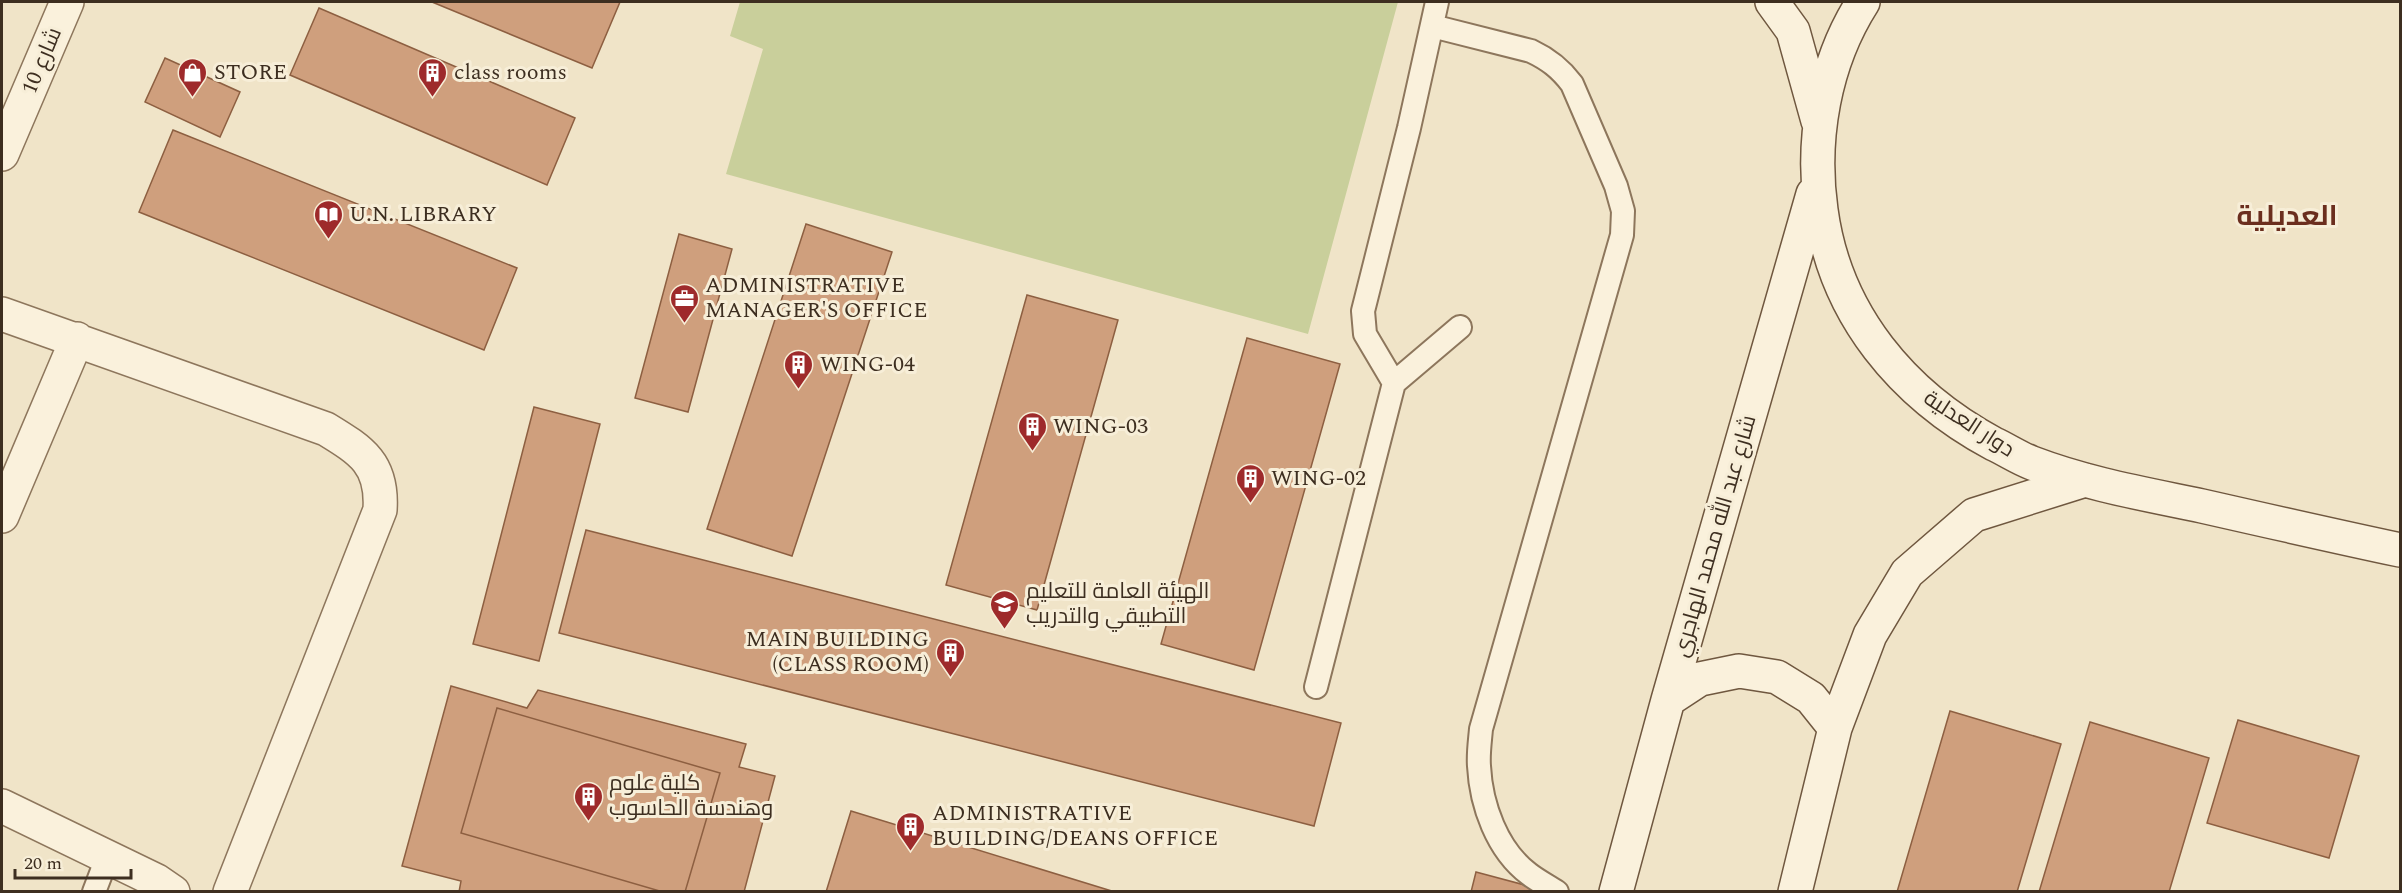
<svg xmlns="http://www.w3.org/2000/svg" width="2402" height="893" viewBox="0 0 2402 893" font-family="Spectral,Cairo,serif">
  <style>
    .green { fill: #c9cf9b }
    .building { fill: #cf9f7d; stroke: #8d5f41; stroke-width: 1.5 }
    .lines { fill: none; stroke-linecap: round; stroke-linejoin: round }
    .lane-casing { stroke: #8d765c; stroke-width: 26 }
    .street-casing { stroke: #8d765c; stroke-width: 36 }
    .secondary-casing { stroke: #6f573f; stroke-width: 36 }
    .lane { stroke: #faf1dc; stroke-width: 22 }
    .street { stroke: #faf1dc; stroke-width: 33 }
    .secondary { stroke: #faf1dc; stroke-width: 33 }
    .labels { text-anchor: middle; dominant-baseline: central; stroke-width: 6; stroke-linejoin: round; paint-order: stroke }
    .street-label { font-size: 22px; fill: #3d2e20; stroke: #f7eed8 }
    .poi-label { font-size: 22px; fill: #3d2e20; stroke: #f7eed8; text-anchor: start }
    .district-label { font-size: 28px; font-weight: bold; fill: #6b2e1e; stroke: #f7eed8 }
  </style>
  <rect width="100%" height="100%" fill="#f0e4c8"/>
  <path class="green" d="M740,2H1398L1308,334L726,174L763,49L730,36Z"/>
  <path class="building" d="M432,2H620L592,68Z
    M319,8L575,118L547,185L290,75Z
    M165,58L240,92L220,137L145,102Z
    M173,130L517,268L484,350L139,212Z
    M806,224L892,252L792,556L707,529Z
    M679,234L732,249L688,412L635,398Z
    M1027,295L1118,320L1037,610L946,585Z
    M1247,338L1340,364L1254,670L1161,644Z
    M534,407L600,424L539,661L473,644Z
    M586,530L1341,723L1314,826L559,633Z
    M451,686L527,708L538,690L746,744L739,767L775,776L744,892H459L461,881L402,866Z
    M497,708L720,773L685,892H663L461,833Z
    M1950,711L2061,744L2017,892H1897Z
    M2238,720L2359,756L2329,858L2207,823Z
    M2090,722L2209,758L2169,892H2039Z
    M851,811L1115,892H826Z
    M1476,872L1532,887L1530,892H1471Z"/>
  <g class="lines">
    <defs>
      <path id="lane" d="M1432,26L1531,51C1548,59 1560,68 1572,84L1616,186L1623,211L1622,235L1481,729C1480,741 1478,754 1479,766C1481,805 1497,850 1529,874C1538,881 1548,886 1557,892
        M1394,383L1365,334L1363,311L1409,128L1437,2
        M1316,687L1394,383L1460,327
        M94,892L107,858"/>
      <path id="street" d="M2,154L67,2
        M2,314L326,429C362,451 383,464 380,510L230,892
        M2,516L77,339
        M2,806L157,881L173,892"/>
      <path id="secondary" d="M1772,2L1793,31L1818,121
        M1863,2C1824,63 1811,139 1821,210C1835,315 1903,395 1994,444C2007,450 2019,458 2032,463C2087,484 2145,494 2202,506C2268,521 2334,536 2400,550
        M1668,700L1700,679L1739,671L1777,677L1811,698L1835,728
        M1616,892L1668,700L1813,194
        M1795,892L1835,728L1870,635L1907,573L1974,515L2085,480"/>
    </defs>
    <use href="#lane" class="lane-casing"/>
    <use href="#street" class="street-casing"/>
    <use href="#secondary" class="secondary-casing"/>
    <use href="#lane" class="lane"/>
    <use href="#street" class="street"/>
    <use href="#secondary" class="secondary"/>
  </g>
  <defs>
    <symbol id="shop-pin" viewBox="-11 -11 22 30"><path d="M0 17L-7.5 6A9.5 9.5 0 1 1 7.5 6Z" fill="#9e2a2b" stroke="#f7eed8"/><path d="M-5-2.5h2.3a2.7 3.5 0 0 1 5.4 0H5L5.5 6h-11ZM-1.5-2.5h3a1.5 2.3 0 0 0-3 0Z" fill="#fff"/></symbol>
    <symbol id="building-pin" viewBox="-11 -11 22 30"><path d="M0 17L-7.5 6A9.5 9.5 0 1 1 7.5 6Z" fill="#9e2a2b" stroke="#f7eed8"/><path d="M-4-6H4V6H1V3H-1V6H-4ZM-2.5-4.3h1.7v1.8h-1.7ZM.8-4.3h1.7v1.8H.8ZM-2.5-1h1.7V.8h-1.7ZM.8-1h1.7V.8H.8Z" fill="#fff"/></symbol>
    <symbol id="library-pin" viewBox="-11 -11 22 30"><path d="M0 17L-7.5 6A9.5 9.5 0 1 1 7.5 6Z" fill="#9e2a2b" stroke="#f7eed8"/><path d="M-6-4Q-3-5.5-.7-3.5V5Q-3 3-6 4ZM6-4Q3-5.5 .7-3.5V5Q3 3 6 4Z" fill="#fff"/></symbol>
    <symbol id="office-pin" viewBox="-11 -11 22 30"><path d="M0 17L-7.5 6A9.5 9.5 0 1 1 7.5 6Z" fill="#9e2a2b" stroke="#f7eed8"/><path d="M-6-3h4V-5.5h4V-3h4V5H-6ZM-1-4.5V-3h2v-1.5ZM-6 0V1H6V0Z" fill="#fff"/></symbol>
    <symbol id="university-pin" viewBox="-11 -11 22 30"><path d="M0 17L-7.5 6A9.5 9.5 0 1 1 7.5 6Z" fill="#9e2a2b" stroke="#f7eed8"/><path d="M0-5L7-2L0 1L-7-2ZM-4 1L0 2.5L4 1V4Q0 6-4 4Z" fill="#fff"/></symbol>
  </defs>
  <g fill-rule="evenodd">
    <use href="#shop-pin" x="176" y="56" width="33" height="45"/>
    <use href="#building-pin" x="416" y="56" width="33" height="45"/>
    <use href="#library-pin" x="312" y="198" width="33" height="45"/>
    <use href="#office-pin" x="668" y="282" width="33" height="45"/>
    <use href="#building-pin" x="782" y="348" width="33" height="45"/>
    <use href="#building-pin" x="1016" y="410" width="33" height="45"/>
    <use href="#building-pin" x="1234" y="462" width="33" height="45"/>
    <use href="#university-pin" x="988" y="588" width="33" height="45"/>
    <use href="#building-pin" x="934" y="636" width="33" height="45"/>
    <use href="#building-pin" x="572" y="780" width="33" height="45"/>
    <use href="#building-pin" x="894" y="810" width="33" height="45"/>
  </g>
  <g class="labels">
    <g class="street-label">
      <text transform="translate(42 61) rotate(-67)">شارع 10</text>
      <text transform="translate(1969 424) rotate(33)">دوار العدلية</text>
      <text transform="translate(1715 536) rotate(-74)">شارع عبد الله محمد الهاجري</text>
    </g>
    <g class="poi-label">
      <text x="214" y="72">STORE</text>
      <text x="454" y="72">class rooms</text>
      <text x="349" y="214">U.N. LIBRARY</text>
      <text x="705" y="285">ADMINISTRATIVE<tspan x="705" dy="25">MANAGER'S OFFICE</tspan></text>
      <text x="820" y="364">WING-04</text>
      <text x="1053" y="426">WING-03</text>
      <text x="1271" y="478">WING-02</text>
      <text x="1026" y="591">الهيئة العامة للتعليم<tspan x="1026" dy="25">التطبيقي والتدريب</tspan></text>
      <text x="929" y="639" text-anchor="end">MAIN BUILDING<tspan x="929" dy="25">(CLASS ROOM)</tspan></text>
      <text x="609" y="783">كلية علوم<tspan x="609" dy="25">وهندسة الحاسوب</tspan></text>
      <text x="932" y="813">ADMINISTRATIVE<tspan x="932" dy="25">BUILDING/DEANS OFFICE</tspan></text>
    </g>
    <g class="district-label">
      <text x="2287" y="216">العديلية</text>
    </g>
  </g>
  <rect width="2402" height="893" fill="none" stroke="#3d2e20" stroke-width="6"/>
  <path d="M15 869v9h116v-9" fill="none" stroke="#3d2e20" stroke-width="3"/>
  <text x="24" y="869" font-size="18" fill="#3d2e20" stroke="#f7eed8" stroke-width="4.5" paint-order="stroke">20 m</text>
</svg>
